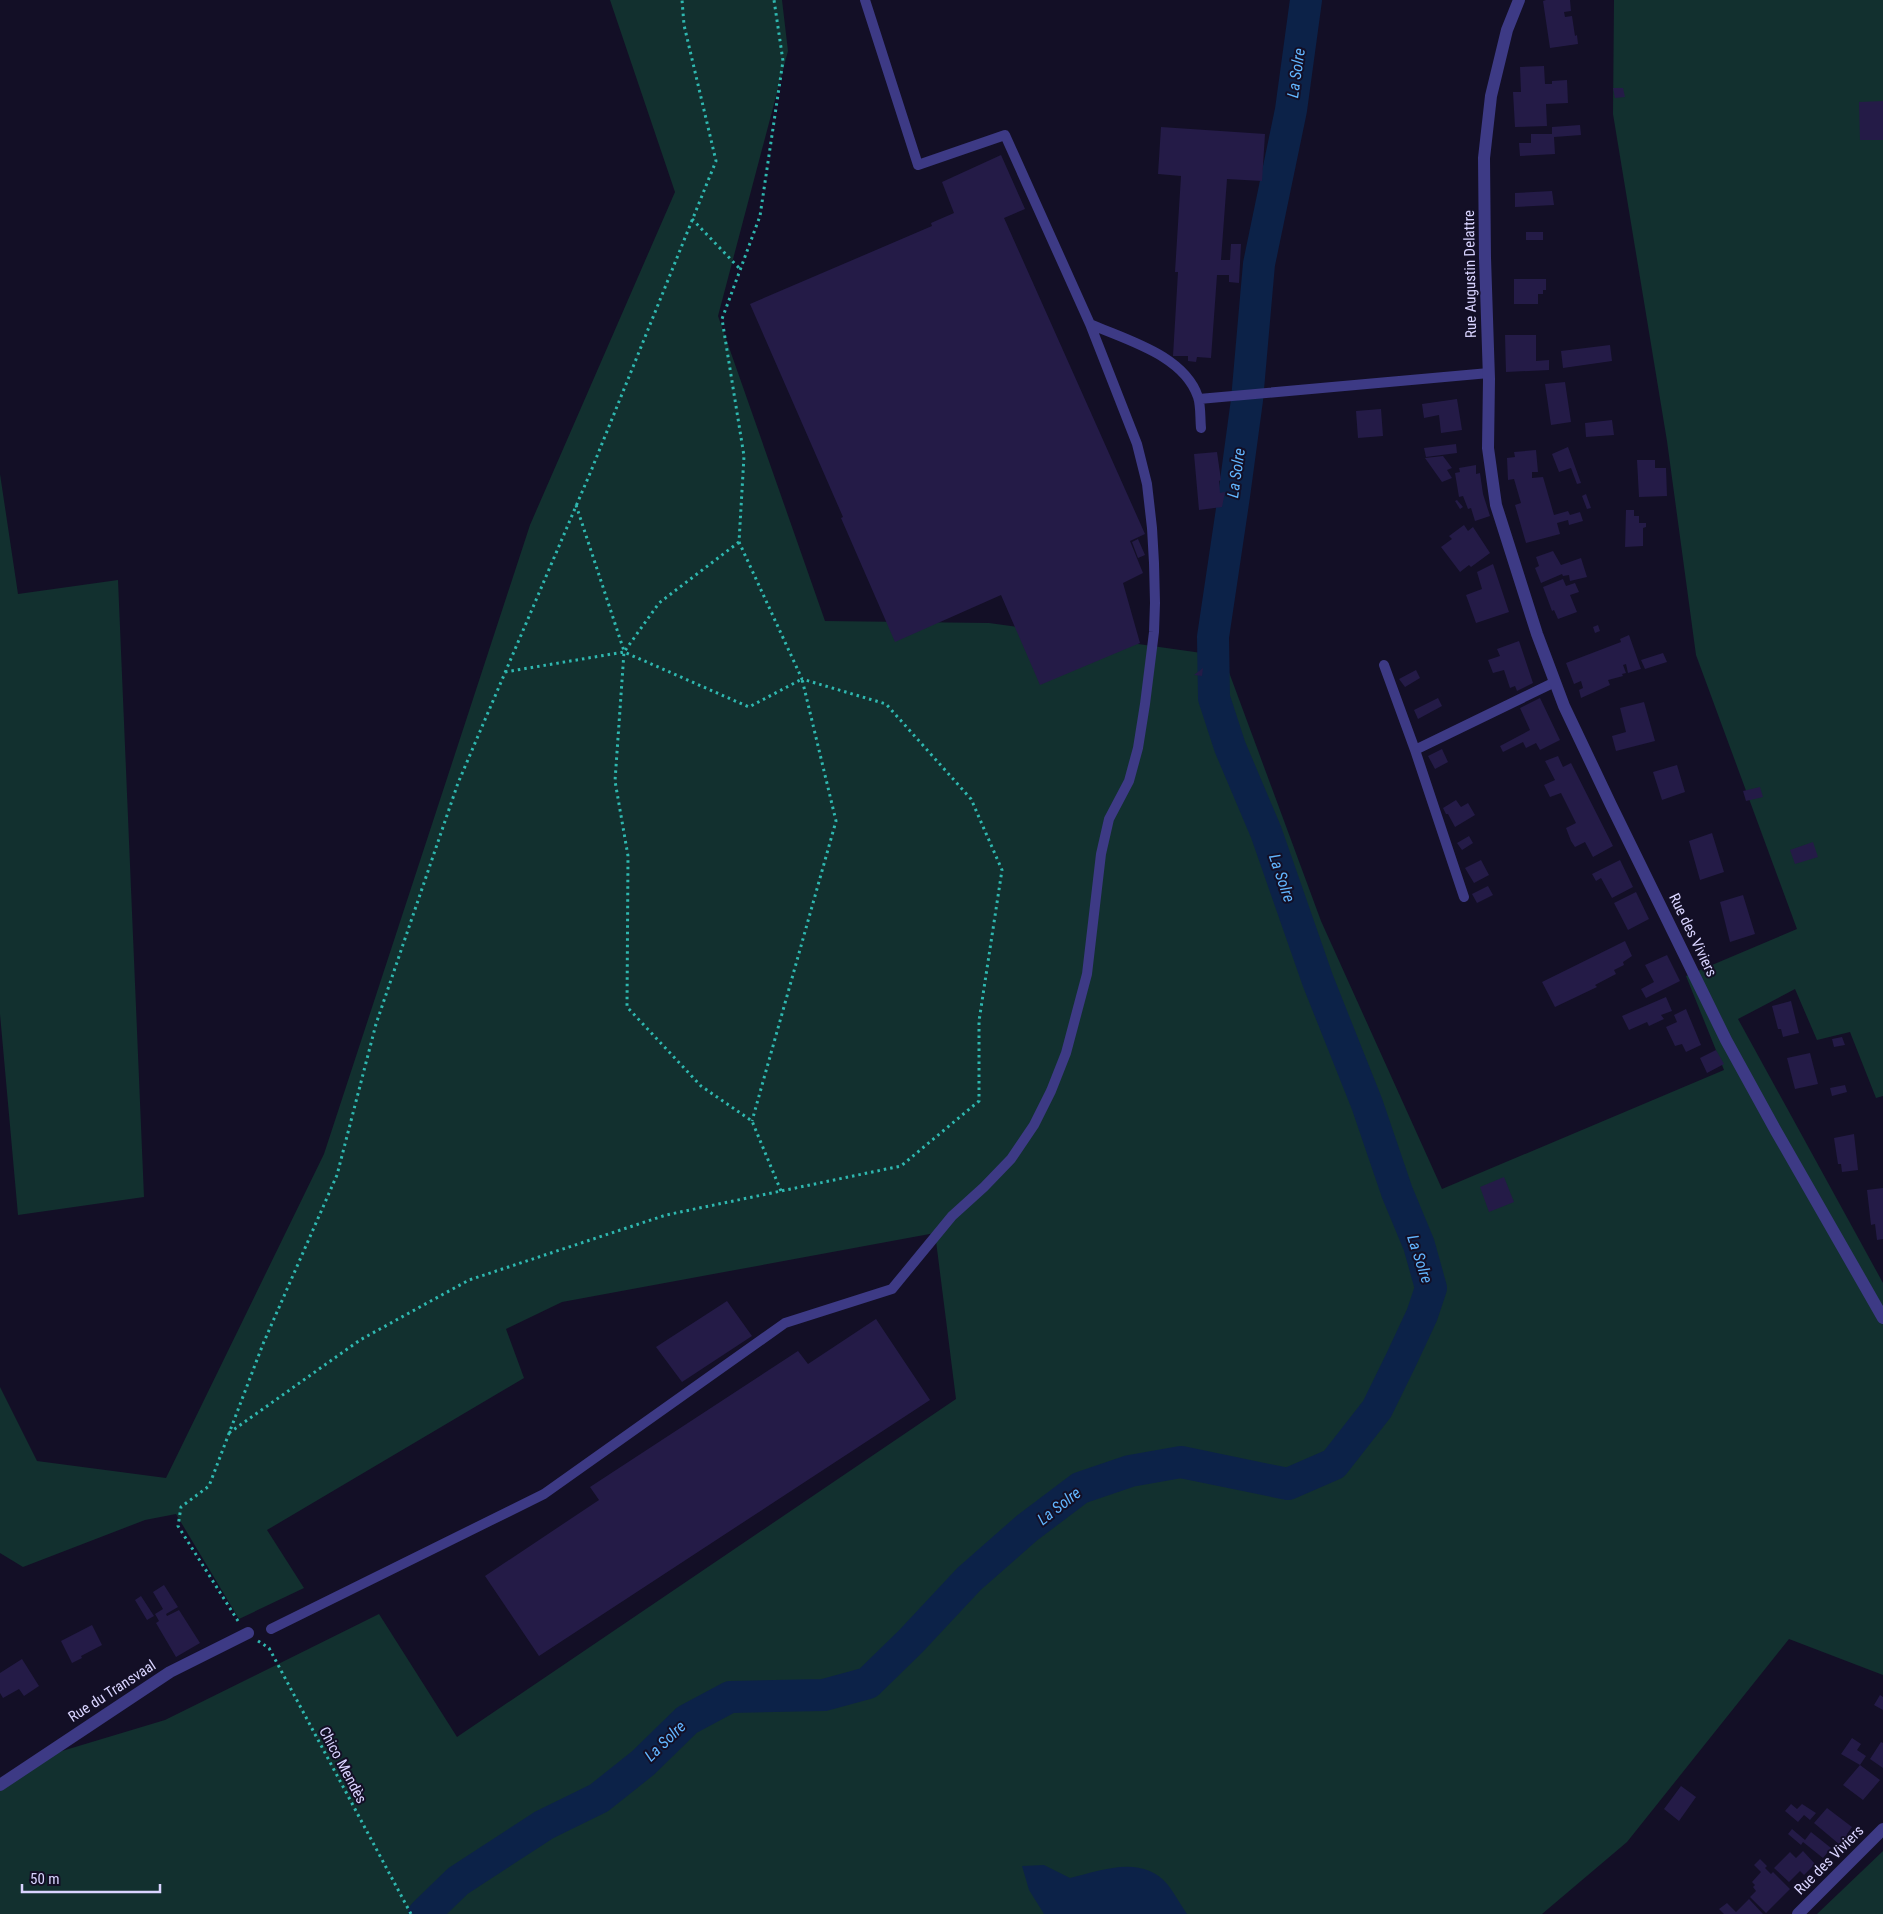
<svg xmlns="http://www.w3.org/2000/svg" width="1883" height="1914" viewBox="0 0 1883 1914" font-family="'Roboto Condensed',sans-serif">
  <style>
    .green { fill: #12302f }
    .water { fill: #0c2248 }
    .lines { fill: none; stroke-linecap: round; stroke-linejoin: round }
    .river { stroke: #0c2248; stroke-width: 32 }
    .building { fill: #241b47 }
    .path { stroke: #2fb8b0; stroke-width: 3; stroke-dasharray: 2.5 4; stroke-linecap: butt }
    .service { stroke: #3d3a85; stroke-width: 10 }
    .minor { stroke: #3d3a85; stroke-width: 12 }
    .labels { text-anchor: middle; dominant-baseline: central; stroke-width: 4; stroke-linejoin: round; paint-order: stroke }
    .street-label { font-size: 15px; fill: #d9d4ff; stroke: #130f26 }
    .water-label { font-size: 16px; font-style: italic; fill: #62b6ff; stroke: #130f26 }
  </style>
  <rect width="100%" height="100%" fill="#130f26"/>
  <path class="green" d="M610,0H782L788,51L718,316L825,621L989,623L1223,656L1321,921L1442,1189L1724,1070L1686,976L1797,929L1696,655L1667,441L1613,114L1614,0H1883V1096L1876,1098L1850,1032L1817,1040L1795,989L1738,1019L1883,1283V1675L1789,1639L1627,1842L1542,1914H0V1787L52,1754L165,1720L379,1614L457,1737L956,1399L935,1233L562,1302L506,1329L524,1378L267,1530L304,1588L239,1619L176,1514L145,1520L23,1567L0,1553V1387L37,1461L166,1478L324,1154L530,525L675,192Z
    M0,474L18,594L118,580L144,1197L18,1215L0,1014Z
    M1883,1851V1914H1817Z"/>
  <path class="water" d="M1044,1865L1070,1878C1102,1870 1143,1854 1168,1885C1175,1894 1180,1904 1187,1914H1044L1029,1890L1022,1866Z"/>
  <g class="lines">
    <path class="river" d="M424,1914L458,1881L544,1825L599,1798L643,1763L687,1720L730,1697L824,1695L868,1683L911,1641L969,1579L1027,1528L1080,1488L1130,1471L1181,1462L1288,1484L1334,1464L1377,1409L1401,1360L1422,1315L1431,1288L1419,1245L1397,1192L1367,1104L1318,981L1266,832L1230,747L1214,698L1213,637L1234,496L1247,400L1259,264L1291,110L1306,0"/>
  </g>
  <path class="building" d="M1546,0H1570L1571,11L1564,12L1565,17L1572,16L1575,36L1577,35L1578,44L1550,48L1543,1Z
    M1544,66L1545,84H1552V81L1567,80L1568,103L1546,104L1547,126L1515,127L1513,92H1521L1520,67Z
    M1613,88H1623L1625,97L1615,98Z
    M1883,101V140H1860L1859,102Z
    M1580,125L1581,135L1554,137L1555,154L1520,156L1519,143H1531V134H1552V127Z
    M1161,127L1265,134L1262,181L1227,179L1221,260H1230L1231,244H1241L1239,283L1229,282V275H1217L1211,358L1197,357L1196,362L1188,361V356H1173L1178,272H1175L1181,176L1158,174Z
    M1001,155L1025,209L1004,218L1145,534L1130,541L1143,573L1123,583L1140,643L1040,685L1001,595L895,642L841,518L843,517L750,304L932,226L931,223L954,213L942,182Z
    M1552,191L1554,205L1515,207V193Z
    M1526,232H1543V240H1526Z
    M1514,279H1546V290H1543V294H1538V304H1514Z
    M1505,335H1536V361L1549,360V370L1506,372Z
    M1610,345L1612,361L1563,368L1561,351Z
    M1565,382L1571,422L1551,425L1545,384Z
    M1457,399L1462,430L1441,433L1439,415L1424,418L1422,404Z
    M1381,409L1383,436L1358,438L1356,411Z
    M1612,420L1614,435L1586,437L1585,423Z
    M1456,444L1457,453L1426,457L1424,448Z
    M1568,447L1581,483L1577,484L1571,468L1559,472L1552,454Z
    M1536,450L1538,472H1532V478L1543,477L1554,515L1568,511L1570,515L1580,512L1583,521L1569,525L1568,520L1557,523L1560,534L1526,543L1515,505L1521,503L1514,479L1508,480L1507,458L1515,457L1514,452Z
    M1217,452L1221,480L1219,481L1220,493L1225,492L1222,507L1199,510L1194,454Z
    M1443,456L1452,468L1447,470L1452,478L1442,482L1425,458Z
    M1637,460H1655V468H1666L1667,496L1639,497Z
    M1476,465V474L1480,473L1483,494L1490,516L1475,521L1471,508L1468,509L1463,496L1459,497L1455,473L1460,472L1459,468Z
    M1586,494L1591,508L1587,509L1582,496Z
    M1457,500L1463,507L1460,509L1455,501Z
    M1626,510H1634V516H1639V523H1646V527L1643,528V546L1625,547Z
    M1464,525L1468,531L1473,527L1490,553L1471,567L1469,565L1460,572L1441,547L1452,539L1449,536Z
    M1138,539L1145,555L1138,558L1132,542Z
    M1553,551L1561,565L1581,558L1587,577L1570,581L1569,575L1563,576L1562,574L1541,583L1535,568L1539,566L1536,557Z
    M1493,564L1509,612L1476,623L1466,595L1482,589L1477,572Z
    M1563,579L1566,586L1575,583L1579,592L1570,595L1577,612L1558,619L1554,610L1552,611L1543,587Z
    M1598,625L1600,631L1595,633L1593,627Z
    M1629,635L1641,669L1628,673L1626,664L1623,665L1626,673L1622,674L1623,676L1608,680L1610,685L1581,698L1579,690L1583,688L1581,681L1574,684L1566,663L1621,642L1620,639Z
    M1519,641L1533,683L1517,691L1515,686L1510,688L1504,670L1493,673L1488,660L1500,656L1497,649Z
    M1663,653L1667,662L1645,669L1641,660Z
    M1203,668L1202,676L1194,675Z
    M1416,670L1420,678L1405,687L1399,679Z
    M1438,698L1442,706L1418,719L1414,710Z
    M1540,698L1560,740L1540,750L1536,743L1526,748L1523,742L1503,752L1500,746L1530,730L1520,708Z
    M1644,702L1655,741L1616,751L1612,736L1626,732L1620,708Z
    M1442,749L1448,762L1435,769L1428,756Z
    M1558,756L1563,767L1571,763L1613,846L1593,857L1585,842L1575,847L1571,841L1566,828L1576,823L1561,793L1550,797L1544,785L1555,780L1545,761Z
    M1677,765L1685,792L1662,800L1653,772Z
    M1760,787L1763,797L1746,801L1743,791Z
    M1456,800L1461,807L1468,803L1475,815L1455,827L1448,814H1446L1443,808Z
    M1712,833L1724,872L1700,880L1689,841Z
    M1469,836L1473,843L1462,850L1457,843Z
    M1813,842L1818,857L1795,864L1790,850Z
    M1481,860L1489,875L1474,883L1465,868Z
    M1620,860L1633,887L1612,898L1601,878L1596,881L1592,874Z
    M1488,886L1493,895L1477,903L1472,894Z
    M1636,892L1649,919L1628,930L1614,903Z
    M1743,895L1755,934L1730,942L1720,902Z
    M1625,941L1632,956L1623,962L1624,965L1614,970L1616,974L1595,985L1597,987L1555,1007L1542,982Z
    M1667,955L1680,981L1646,998L1641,989L1654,982L1645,965Z
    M1666,997L1672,1011L1661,1015L1664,1019L1649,1026L1647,1022L1629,1030L1622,1016Z
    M1791,1001L1799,1033L1783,1037L1781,1029H1778L1772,1006Z
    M1686,1009L1701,1045L1686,1052L1682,1044L1675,1046L1666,1027L1677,1022L1674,1015Z
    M1842,1037L1845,1045L1834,1047L1832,1039Z
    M1716,1050L1724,1064L1707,1073L1700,1058Z
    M1810,1053L1818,1084L1795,1089L1787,1058Z
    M1845,1085L1847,1092L1832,1096L1830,1088Z
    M1854,1134L1858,1170L1842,1172L1841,1164H1838L1834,1138Z
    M1504,1177L1514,1202L1489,1212L1480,1187Z
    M1883,1188V1239L1877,1240L1875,1224L1871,1225L1867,1190Z
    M727,1301L752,1336L682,1382L656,1347Z
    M876,1319L930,1400L539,1656L485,1576L599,1500L590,1487L798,1351L808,1364Z
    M164,1585L178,1607L166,1614L167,1616L179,1610L200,1643L176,1657L156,1623L159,1621L155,1614L163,1609L153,1592Z
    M141,1596L154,1616L147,1620L135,1600Z
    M92,1625L102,1645L81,1656L82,1658L72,1663L61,1641Z
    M22,1659L39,1686L24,1696L19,1689L3,1698L0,1693V1673Z
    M1880,1695L1883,1697V1710L1874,1705Z
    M1852,1738L1861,1744L1857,1750L1866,1756L1860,1765L1880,1780L1863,1800L1843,1785L1860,1765L1841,1754Z
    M1881,1742L1883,1743V1768L1870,1759Z
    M1681,1786L1696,1797L1679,1821L1664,1809Z
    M1791,1804L1797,1809L1802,1804L1816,1813L1810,1820L1804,1815L1798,1822L1785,1811Z
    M1827,1808L1852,1827L1847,1834L1850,1836L1846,1840L1844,1838L1839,1844L1814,1823Z
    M1792,1829L1805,1840L1811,1832L1831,1848L1823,1858L1803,1842L1801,1845L1788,1834Z
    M1803,1851L1815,1864L1804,1875L1800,1871L1789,1882L1774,1868L1790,1852L1796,1858Z
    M1760,1859L1767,1866L1765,1868L1771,1874L1773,1872L1790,1889L1766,1913L1750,1897L1756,1891L1753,1887L1755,1885L1752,1882L1761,1872L1754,1865Z
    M1749,1899L1763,1914H1724L1719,1909L1727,1903L1736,1912Z"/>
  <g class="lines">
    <path class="path" d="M692,219L741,270
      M576,505L624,651
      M739,542L659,603L624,652L615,781L628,856L627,1007L701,1086L752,1121L781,1191
      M505,672L624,652L749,707L802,679L836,821L752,1121
      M229,1433L360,1340L469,1280L666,1215L901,1166L979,1101V1021L1002,870L971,799L886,704L802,679L739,542L744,456L722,319L760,216L783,61L774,0
      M238,1621L178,1526L181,1507L209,1486L263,1344L337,1175L376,1024L458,783L591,471L716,161L684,25L682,0
      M258,1641L269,1648L411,1914"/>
    <path class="service" d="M1090,324C1126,340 1184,355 1198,397C1201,406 1200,418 1201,428
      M1199,399L1489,373
      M1384,665L1415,750
      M1464,897L1415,750L1555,682
      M271,1629L544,1494L785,1323L892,1289L952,1216L984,1187L1011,1159L1034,1125L1051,1091L1066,1053L1087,974L1101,854L1109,819L1129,781L1138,748L1145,704L1154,632L1155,603L1154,563L1152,528L1147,484L1137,444L1090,324L1005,135L918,165L865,0"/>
    <path class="minor" d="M1519,0L1507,30L1491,96L1484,158L1485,258L1489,379L1488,448L1496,505L1537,634L1564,706L1611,805L1726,1040L1776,1131L1883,1318
      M0,1785L170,1672L248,1633
      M1798,1914L1883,1829"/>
  </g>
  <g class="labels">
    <g class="street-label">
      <text transform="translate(1470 274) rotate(-91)">Rue Augustin Delattre</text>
      <text transform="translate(1693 935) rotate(64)">Rue des Viviers</text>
      <text transform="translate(112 1691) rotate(-33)">Rue du Transvaal</text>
      <text transform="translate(343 1765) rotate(62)">Chico Mendès</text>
      <text transform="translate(1829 1860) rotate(-45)">Rue des Viviers</text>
    </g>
    <g class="water-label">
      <text transform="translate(1296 73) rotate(-82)">La Solre</text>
      <text transform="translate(1236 473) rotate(-82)">La Solre</text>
      <text transform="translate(1282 878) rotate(71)">La Solre</text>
      <text transform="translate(1420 1259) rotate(72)">La Solre</text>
      <text transform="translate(1059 1506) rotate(-38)">La Solre</text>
      <text transform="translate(665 1741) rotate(-44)">La Solre</text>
    </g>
  </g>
  <path d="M22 1884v8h138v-8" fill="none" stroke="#d9d4ff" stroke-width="2.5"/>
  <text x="30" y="1884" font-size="15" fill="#d9d4ff" stroke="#130f26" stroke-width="4" paint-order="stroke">50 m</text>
</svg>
